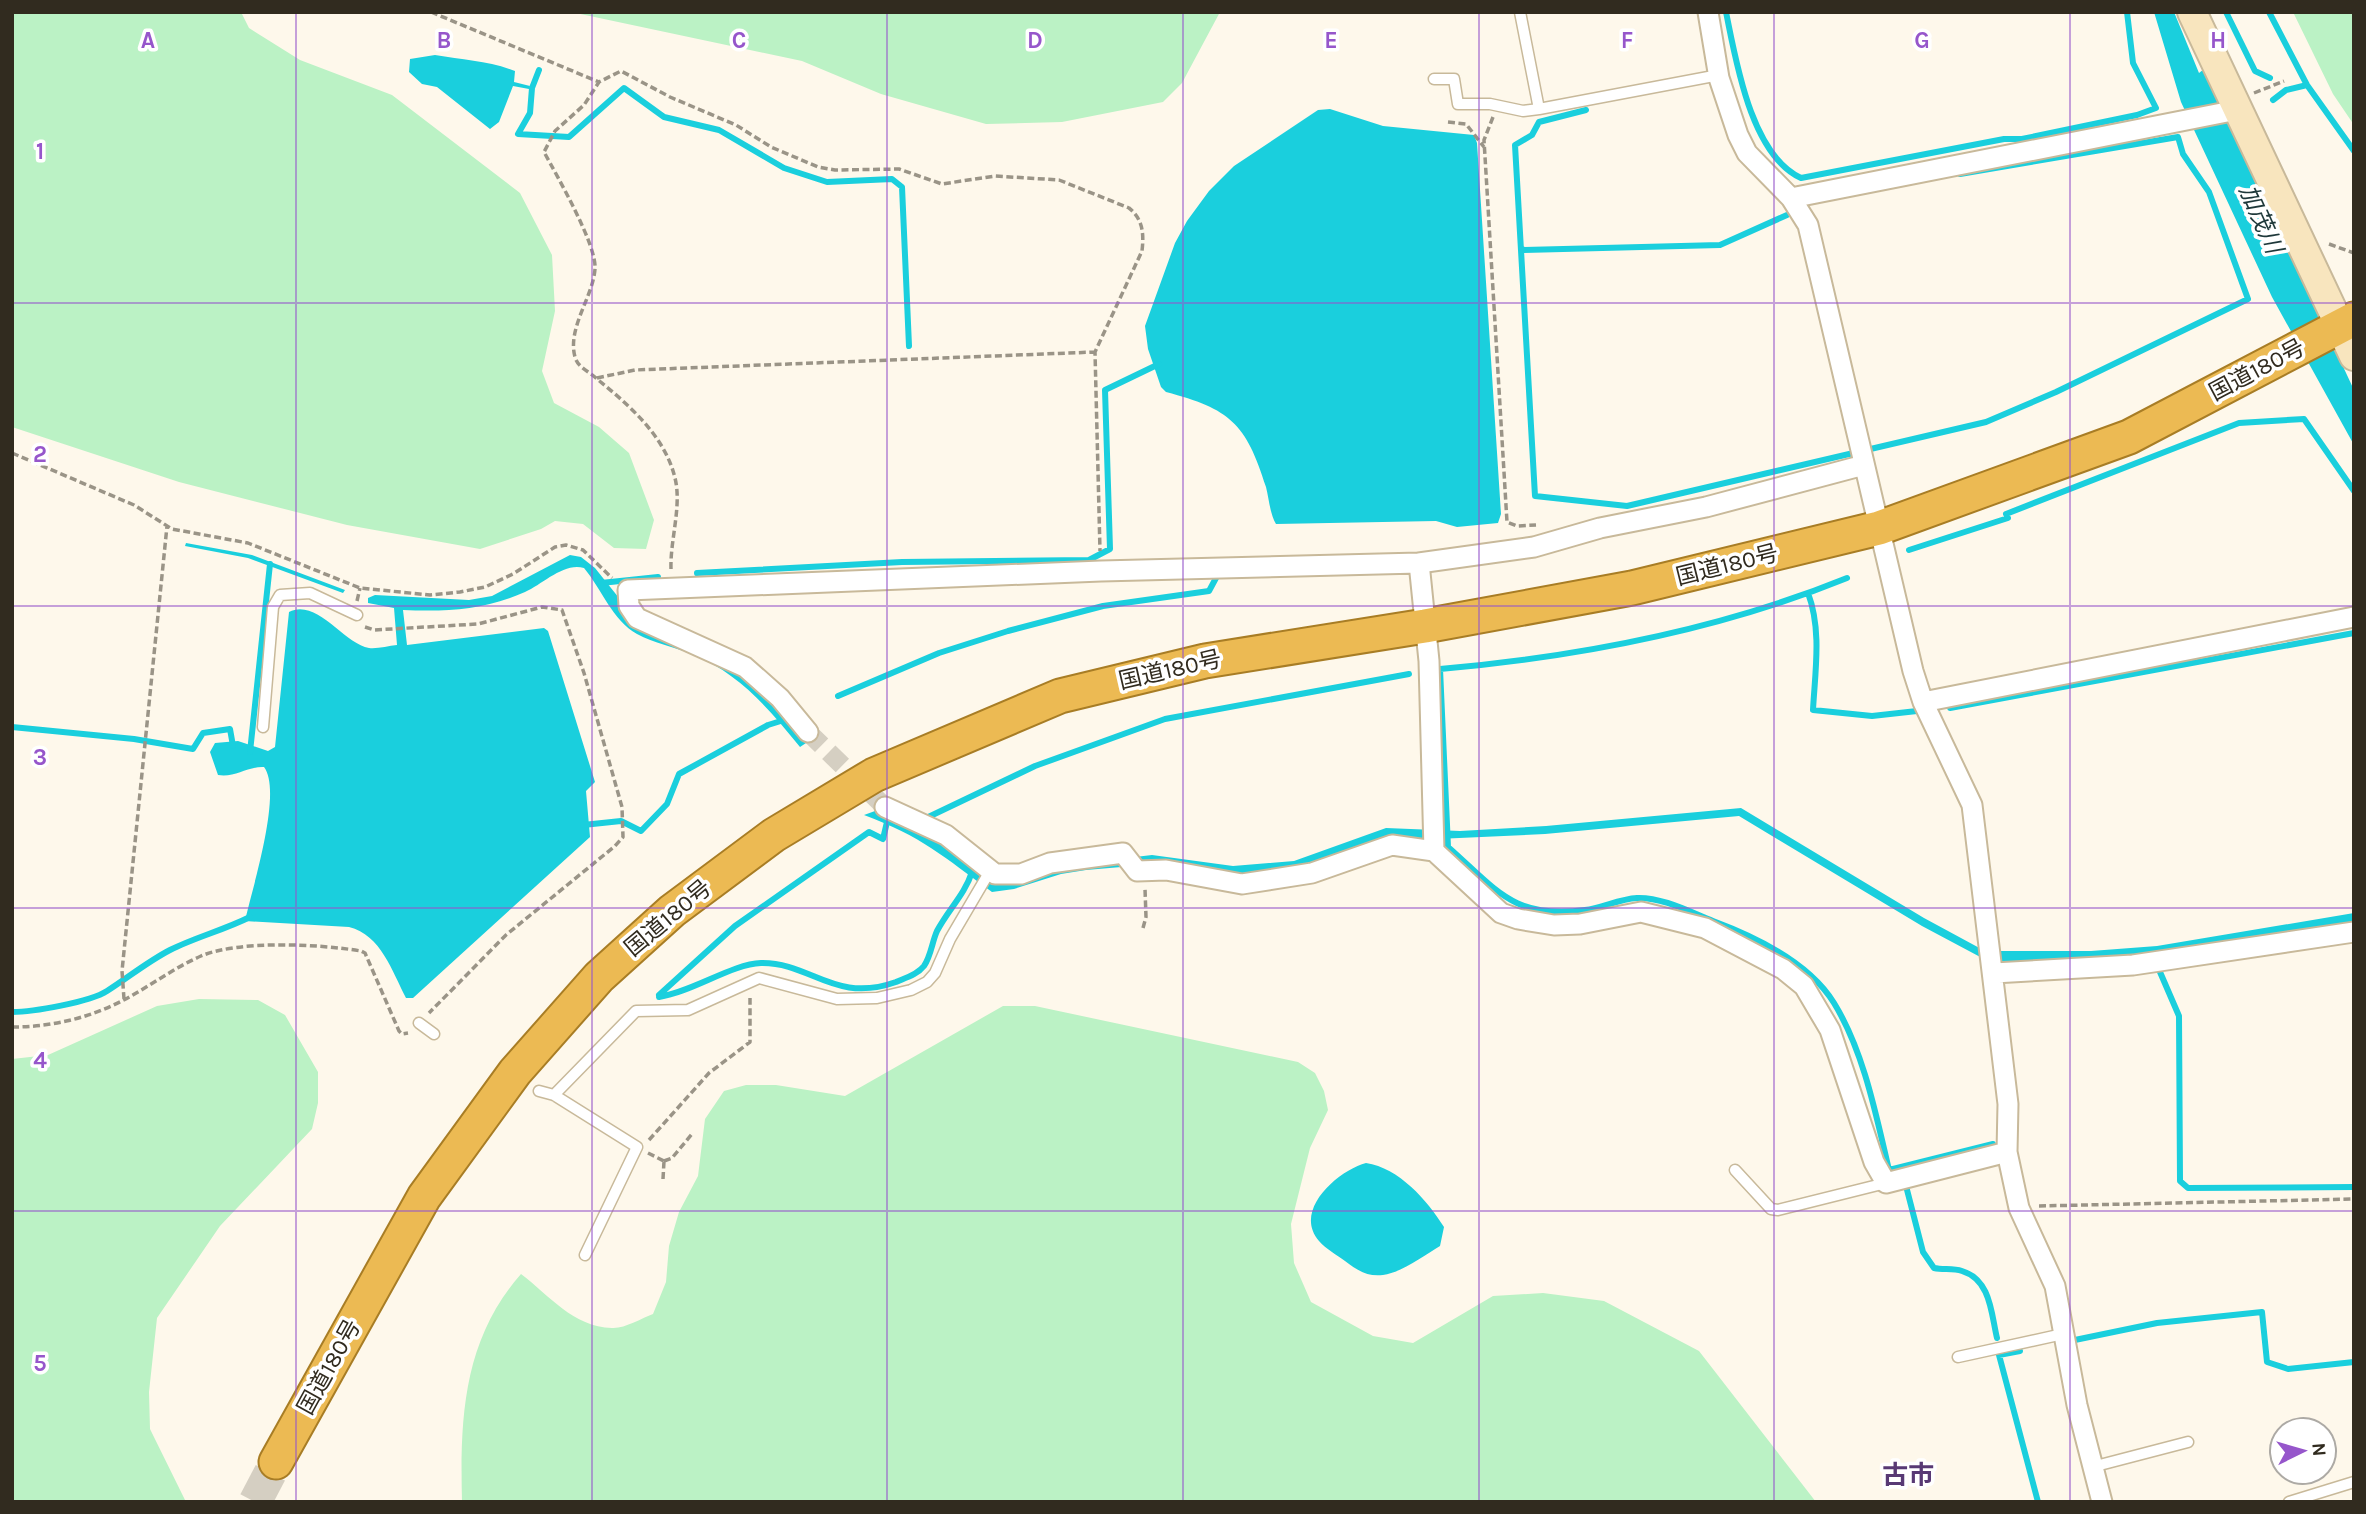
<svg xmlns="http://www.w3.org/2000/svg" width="2366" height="1514" viewBox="0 0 2366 1514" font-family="Karla,'Noto Sans JP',sans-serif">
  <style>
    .green { fill: #bbf2c5 }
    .water { fill: #1acfdd }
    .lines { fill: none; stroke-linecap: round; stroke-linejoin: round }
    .stream { stroke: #1acfdd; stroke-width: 6 }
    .minor-tunnel { stroke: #d5cfc2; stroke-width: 19; stroke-dasharray: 19 10; stroke-linecap: butt }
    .trunk-tunnel { stroke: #d5cfc2; stroke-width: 33; stroke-dasharray: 33 17; stroke-linecap: butt }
    .service-casing { stroke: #c8b99a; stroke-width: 13 }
    .minor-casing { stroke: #c8b99a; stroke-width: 23 }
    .secondary-casing { stroke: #c8b99a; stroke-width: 32 }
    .trunk-casing { stroke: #a87d25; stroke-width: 37 }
    .path { stroke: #9a9487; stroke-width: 3.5; stroke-dasharray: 7 3.5; stroke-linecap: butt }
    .service { stroke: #fff; stroke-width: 10 }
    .minor { stroke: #fff; stroke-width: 19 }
    .secondary { stroke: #f8e5be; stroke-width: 28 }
    .trunk { stroke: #ecba53; stroke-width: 33 }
    .grid { fill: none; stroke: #9656cb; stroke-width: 2; stroke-opacity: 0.55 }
    .labels { text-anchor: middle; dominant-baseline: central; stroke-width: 7; stroke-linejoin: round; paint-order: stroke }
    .street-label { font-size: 23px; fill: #312b1f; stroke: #fff }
    .water-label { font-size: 24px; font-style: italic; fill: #1e383a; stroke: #fff }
    .quarter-label { font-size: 26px; font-weight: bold; fill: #583974; stroke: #fff }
    .grid-label { font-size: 23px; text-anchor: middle; font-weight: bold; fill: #9656cb; stroke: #fff; stroke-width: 7; stroke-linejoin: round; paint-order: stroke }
  </style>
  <rect width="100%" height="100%" fill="#fef8eb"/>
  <path class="green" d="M12,12H241L249,28L300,60L392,95L520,193L552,255L555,311L542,371L554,403L599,427L629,453L654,520L646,549L614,548L583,524L555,521L541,529L480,549L347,525L179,482L12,427Z
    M571,12H1220L1182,83L1163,102L1062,122L986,124L881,94L802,61Z
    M2293,12H2354V125L2333,94Z
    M199,999L258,1000L285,1015L318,1072V1103L312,1129L220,1226L157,1318L149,1392L150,1429L186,1502H12V1059L48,1055L157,1006Z
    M1003,1006H1035L1298,1062L1315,1073L1324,1091L1328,1110L1310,1148L1291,1224L1294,1263L1311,1302L1373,1336L1413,1343L1493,1296L1543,1293L1604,1301L1699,1351L1816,1502H462C460,1418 463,1340 521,1274C549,1295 573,1327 612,1328C624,1329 642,1318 653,1314L666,1282L669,1246L679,1212L698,1176L705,1119L724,1091L746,1085H776L845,1096Z"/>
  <path class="water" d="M2154,12H2174L2199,73L2204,69L2354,390V445L2272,297L2181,102Z
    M435,55C463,60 490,61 515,71L514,82L530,86L529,89L513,86L499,122L490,129L437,87L422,84L409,72L410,59Z
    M1330,109L1383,126L1474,135L1477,143L1501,514L1498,523L1457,527L1436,521L1276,524C1270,514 1269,499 1266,487C1246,423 1230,409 1166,392L1161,387L1148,349L1145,326L1175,243L1187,221L1209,191L1234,166L1318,110Z
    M186,543L252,555L345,590L343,593L248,558L185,546Z
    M570,555L581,557L595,568L623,603L744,672L809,741L800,747C768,708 740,674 692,654C674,647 654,643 637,634C613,621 601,588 584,568C564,562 543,584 525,592C485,610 447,612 403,610L407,645L544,628L548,631L595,782L586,791L590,837L413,998H406C392,971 381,935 349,927L245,921C252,889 283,792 264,767C248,766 235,778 218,775L210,752L215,743L238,741L268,751L275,747L289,612C317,598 344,644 369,648C377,649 388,646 397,645L394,608L368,603V598L375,595L469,600L492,596Z
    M1741,808L1924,918L1985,951H2091L2157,946L2354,913V927L2206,951L2010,967L1984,959L1922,926L1739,816L1545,834L1437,839L1252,876L1157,864L1086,870L1061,874L1014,889L992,892C944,857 921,836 864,815L875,811L895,824L936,837L997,881L1101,861L1152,855L1233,866L1294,861L1386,828L1460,831L1546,826Z
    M1366,1163C1399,1168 1427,1200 1444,1227L1440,1246C1423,1256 1403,1272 1383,1275C1367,1277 1357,1270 1345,1261C1337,1255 1326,1249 1319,1241C1292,1210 1339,1170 1366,1163Z"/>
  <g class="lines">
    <path class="stream" d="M1726,12C1736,61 1751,155 1801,178L2004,139H2022L2137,115L2156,108L2133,63L2127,12
      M2226,12L2255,71L2270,78
      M2269,12L2307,85L2354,151
      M539,70L532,88L530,113L518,134L569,137L624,88L664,117L719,130L784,168L827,182L892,179L902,187L909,346
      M2273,100L2286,90L2307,85
      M1586,110L1539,122L1532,135L1515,145L1535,496L1627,506L1986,422L2056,392L2248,299L2209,192L2183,154L2178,137L1960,174
      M1521,250L1720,245L1787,215
      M1909,550L2008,518L2006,514L2239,423L2304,419L2354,491
      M697,573L902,562L1089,560L1110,549L1105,390L1159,364
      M1847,578C1719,630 1577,657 1440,669L1448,847C1498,891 1513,919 1585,910C1602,908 1619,899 1637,898C1662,897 1690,912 1713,921C1756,937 1809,962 1834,1003C1864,1052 1876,1115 1889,1170L1993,1144
      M601,583L658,577
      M1808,593C1822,630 1815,672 1813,710L1872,716L1917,711
      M838,696L939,653L1008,631L1103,606L1209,591L1216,578
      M1950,708L2354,633
      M12,727L134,739L193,749L203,733L230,729L233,746
      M250,752L270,564
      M922,820L1035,766L1165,719L1409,674
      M583,825L621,821L641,831L667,804L679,774L768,725L784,720
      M2160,972L2179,1016L2180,1181L2188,1188L2354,1187
      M659,995L735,926L869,832L883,839L887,822
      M659,997C692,992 732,964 761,963C811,962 834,1004 896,982C905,978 917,975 924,966C931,956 932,942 937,931C948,910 965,894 972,872
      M12,1012C33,1012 90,1002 107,991C129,977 147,962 170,950C196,937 224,930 250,917
      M1905,1182L1923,1252L1934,1268C1943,1270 1953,1268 1962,1271C1991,1280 1991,1313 1997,1338
      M2070,1341L2157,1323L2262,1312L2267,1362L2288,1369L2354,1362
      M2020,1351L1999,1355L2038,1502"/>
    <path class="minor-tunnel" d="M808,732L885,807"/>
    <path class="trunk-tunnel" d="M255,1502L276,1462"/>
    <defs>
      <path id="service" d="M1520,12L1539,109
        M1434,79H1454L1458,104H1490L1523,111L1539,109L1719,75
        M263,727L273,607L280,595L310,593L357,615
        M419,1023L434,1034
        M539,1091L554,1095L637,1147L585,1255
        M554,1095L636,1011L688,1010L759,978L837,999L877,998L911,990L927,982L935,973L950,939L990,871
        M1735,1170L1771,1209L1778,1210L1886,1183
        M1958,1357L2063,1334
        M2092,1467L2188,1442
        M2289,1502L2354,1482"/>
      <path id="minor" d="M1708,12L1719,78L1738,135L1747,153L1791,198L1808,225L1913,671L1923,702L1972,805L2008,1104L2007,1152L2019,1208L2055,1286L2077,1405L2102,1502
        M1791,198L2237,110
        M1419,563L1534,547L1600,528L1706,507L1864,465
        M1923,702L2354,617
        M808,732L780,698L745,667L637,618L629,606L628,590L1101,571L1419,563L1429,661L1434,851
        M885,807L946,835L995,874H1021L1050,863L1123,853L1137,871L1166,870L1242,884L1312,873L1392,845L1434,851L1501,913L1518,919L1554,925L1580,924L1641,912L1705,928L1783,969L1804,986L1830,1030L1874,1162L1886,1183L2007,1152
        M1994,973L2133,965L2354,932"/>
      <path id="secondary" d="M2192,12L2354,356"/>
      <path id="trunk" d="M276,1462L424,1197L515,1072L599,977L672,911L774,835L874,775L1060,696L1205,661L1425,626L1632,588L1879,528L2129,437L2354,319"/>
    </defs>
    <use href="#service" class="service-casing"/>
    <use href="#minor" class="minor-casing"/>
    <use href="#secondary" class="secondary-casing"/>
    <use href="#trunk" class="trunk-casing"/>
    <path class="path" d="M431,12L599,82
      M2254,93L2284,81
      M1493,117L1484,140L1507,522L1517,526L1536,525
      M1448,122L1466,124L1484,147
      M2329,244L2354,253
      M597,378L635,370L1095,352
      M12,453L134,505L172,529L248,543L360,588L430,595L460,592L485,587L513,574L555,547L566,545L583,550L612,578
      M671,569C670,540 682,506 675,478C665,436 629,405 597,379C589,371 578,368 575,357C567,328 593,297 595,269C597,245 557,176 544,152L555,131L584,105L599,82L621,71L670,97L736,125L771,147L818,167L835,170L899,169L942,184L995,176L1059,180L1129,208C1143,219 1144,234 1142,251L1095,352L1100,551
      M357,601L360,588
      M365,627L374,630L478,624L542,607L562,610L584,673L622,807L623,837L615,846L506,935L429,1013
      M1143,928L1146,917L1145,889
      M124,999L122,971L167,526
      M12,1027C54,1027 94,1017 131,996C154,983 176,967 201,956C239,940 319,944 361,951L365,953L399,1031L402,1034L408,1033
      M649,1140L709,1073L750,1042V998
      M648,1153L664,1161
      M664,1161L672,1158L692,1134
      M663,1179L664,1161
      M2039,1206L2354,1199"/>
    <use href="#service" class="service"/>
    <use href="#minor" class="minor"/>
    <use href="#secondary" class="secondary"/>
    <use href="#trunk" class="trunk"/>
  </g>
  <path class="grid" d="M296,12V1502M592,12V1502M887,12V1502M1183,12V1502M1479,12V1502M1774,12V1502M2070,12V1502M12,303H2354M12,606H2354M12,908H2354M12,1211H2354"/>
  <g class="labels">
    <g class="street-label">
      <text transform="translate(2257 370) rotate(-28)">国道180号</text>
      <text transform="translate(1727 565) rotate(-14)">国道180号</text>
      <text transform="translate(1170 670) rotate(-13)">国道180号</text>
      <text transform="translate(668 918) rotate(-40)">国道180号</text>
      <text transform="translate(329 1367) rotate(-61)">国道180号</text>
    </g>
    <g class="water-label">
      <text transform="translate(2261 219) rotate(66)">加茂川</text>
    </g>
    <g class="quarter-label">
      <text x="1908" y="1475">古市</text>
    </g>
  </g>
  <g class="grid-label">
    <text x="148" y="48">A</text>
    <text x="444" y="48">B</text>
    <text x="739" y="48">C</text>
    <text x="1035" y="48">D</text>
    <text x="1331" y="48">E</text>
    <text x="1627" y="48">F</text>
    <text x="1922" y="48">G</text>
    <text x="2218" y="48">H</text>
    <text x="40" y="159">1</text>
    <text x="40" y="462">2</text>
    <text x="40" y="765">3</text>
    <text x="40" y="1068">4</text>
    <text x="40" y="1371">5</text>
  </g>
  <rect width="2366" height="1514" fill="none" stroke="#312b1f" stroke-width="28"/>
  <g transform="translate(2303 1451) rotate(85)"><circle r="33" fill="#ffffff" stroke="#adaaa5" stroke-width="2"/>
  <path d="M0-5L12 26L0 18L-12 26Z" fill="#9656cb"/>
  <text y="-10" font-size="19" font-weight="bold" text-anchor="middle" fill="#312b1f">N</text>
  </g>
</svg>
